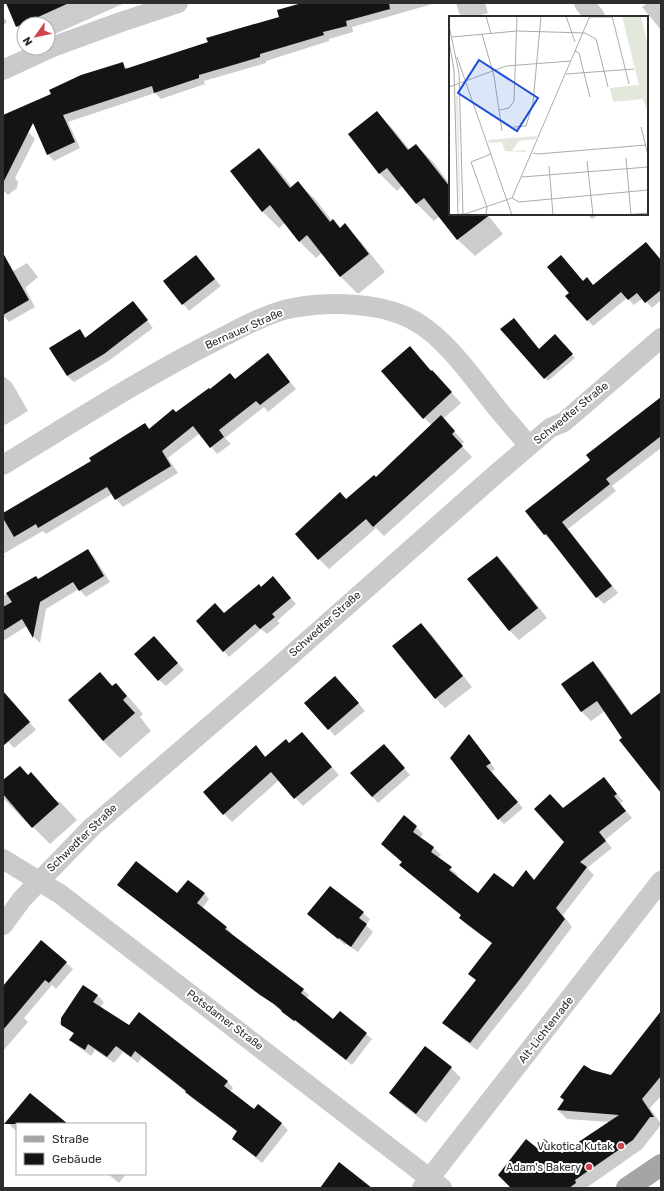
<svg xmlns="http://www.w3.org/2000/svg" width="664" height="1191" viewBox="0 0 664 1191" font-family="Rubik,sans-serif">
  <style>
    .shadow { fill: #0003 }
    .building { fill: #141414 }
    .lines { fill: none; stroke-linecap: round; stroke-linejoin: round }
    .street { stroke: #cacaca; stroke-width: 20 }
    .primary { stroke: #a5a5a5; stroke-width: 22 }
    .poi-dot { fill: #ce444f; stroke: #fff; stroke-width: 1.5 }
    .labels { text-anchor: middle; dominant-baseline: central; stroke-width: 4; stroke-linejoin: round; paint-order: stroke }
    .street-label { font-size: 11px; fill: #2d2d2d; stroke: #fff }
    .poi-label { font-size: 11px; fill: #2d2d2d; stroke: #fff; text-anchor: end }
    .inset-road { fill: none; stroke: #ababab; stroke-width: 1 }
    .view { fill: #1d4ed8; fill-opacity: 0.15; stroke: #1d4ed8; stroke-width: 2 }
    .inset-edge { fill: none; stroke: #2d2d2d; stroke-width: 2 }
  </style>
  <rect width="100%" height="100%" fill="#fff"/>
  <path class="shadow" d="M7,3H125L48,37V24H24V33L17,26Z
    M304,3H436L352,27L353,32L329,39V41L266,61V63L204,81L205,84L161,99L155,93L68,122L80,148L54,161L48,154L27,106L122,63L128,69L209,43L280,17Z
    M456,3H485L488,13L472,17H463L459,13Z
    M647,3H661V30L642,7Z
    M3,16L7,22L3,25Z
    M377,113L394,130L410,150L416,145L433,162L450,184V214H487L503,234L475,256L458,240L440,216L434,221L417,204L402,186L397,191L380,174L349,135Z
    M3,120L28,132L35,139L15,178L18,182L17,188L8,195L3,190Z
    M259,150L276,167L292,187L298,183L315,199L332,221L340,228L344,225L361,242L385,272L358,294L341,277L322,253L316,258L299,241L285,223L279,228L262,211Z
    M587,214H599L592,219Z
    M196,256L221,286L189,311L164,281Z
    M661,260V300L652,308L643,298L634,305L627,298L593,326L567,296L583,282L594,286Z
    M27,263L38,277L25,288L35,307L9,322L3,315V277Z
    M133,302L153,328L110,360L74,382L67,376L80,330L87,338Z
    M558,339L575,358L548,381L545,378L539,350Z
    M410,347L461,403L443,419L464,442L461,445L472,457L384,536L376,528L329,569L319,559L347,500L376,479L432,425L424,418Z
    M268,355L296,389L268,412L264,407L225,438L231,444L217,454L200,433L168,458L178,473L123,507L112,494L46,534L43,531L3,554L5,557L3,558V514L92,461L145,425L150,429L210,390L235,380Z
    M5,377L12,383L28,411L5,425L3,423V378Z
    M661,398V448L612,486L616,491L568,529L618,593L604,604L597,597L553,540L551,541L545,535L526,511L591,460Z
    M88,550L94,557L110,582L86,597L79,589L46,609L40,643L34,637L27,626L3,641V596L36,577L38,580Z
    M497,557L507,567L547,618L519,640L509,630Z
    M278,583L296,604L277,621L280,623L267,634L261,629L229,657L224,651V614L261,588Z
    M421,624L431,634L472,687L445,708L435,698Z
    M161,644L184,670L166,686L159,680Z
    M593,662L602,672L632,715L661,693V790L605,711L591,721L581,711Z
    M100,674L113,686L116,684L132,701L143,714L140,717L151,731L120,758L103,741Z
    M342,684L365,711L335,736L306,703Z
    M3,707H17L36,730L14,748L3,736Z
    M474,741L495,769L491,772L523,808L504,824L499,819Z
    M309,742L339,775L303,806L279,780L232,822L224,814L256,747L266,757L289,744Z
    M390,752L410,775L378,803L351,773Z
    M12,774L61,803L77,820L50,844L27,821L26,822L3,798V781Z
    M604,778L623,801L620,804L632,818L605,840L612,848L587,868L594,875L563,915L572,927L527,987L477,1050L451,1030L444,1023L477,980L493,944L467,925L460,918L462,916L408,872L400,865L403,863L382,844L416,827L423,834L420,838L434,848L441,855L438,858L458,875L456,877L478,895L513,889L526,871L535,881L565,842L550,795L564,809Z
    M118,885L177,894L204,893L209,899L202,909L226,927L232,933L231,934L303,990L309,995L306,999L333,1020L340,1012L372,1039L352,1065Z
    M363,913L370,919L366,925L373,932L358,952L346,944L345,945L309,914Z
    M42,941L73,969L56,989L52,985L24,1018L28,1022L3,1051V987Z
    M83,986L98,996L104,1002L100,1008L129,1027L227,1081L233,1088L230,1092L255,1111L281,1123L288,1130L262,1163L233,1139L238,1132L192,1098L186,1092L142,1057L138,1063L123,1052L114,1063L95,1050L91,1056L77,1046L71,1040L74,1034L59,1023Z
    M661,1013V1096L650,1108L661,1124V1126H660L642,1149L586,1188H512L537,1149L562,1155L609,1122L567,1119L558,1110L591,1071L612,1077Z
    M451,1068L461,1078L426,1123L400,1103L390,1093Z
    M7,1122L61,1124H17V1132Z
    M108,1174H126L119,1183Z"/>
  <path class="building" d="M6,3H69L16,27Z
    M302,3H389L390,9L346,21L347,26L323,32L324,35L260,54V57L199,75V78L154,93L152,86L63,115L75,142L47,155L33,123L3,183V115L51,94L49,90L81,75L123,62L125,69L208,42L206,38L279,17L277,10Z
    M377,111L408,150L416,144L450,187V214H491L457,240L424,198L416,204L387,168L379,174L348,134Z
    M259,148L290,188L298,181L330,222L333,219L340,228L345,223L369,254L340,277L307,235L299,242L270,205L262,212L230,171Z
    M646,242L661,260V290L645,303L637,293L628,300L621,292L587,321L565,296L569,293L547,267L561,255L583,281L587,277L593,285Z
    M3,253L29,300L3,315Z
    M196,255L215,279L182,305L163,281Z
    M133,301L148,320L104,354L67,376L49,348L80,329L85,338Z
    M514,318L539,349L555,334L573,354L544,379L500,329Z
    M410,346L431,371L432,370L452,392L423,419L381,371Z
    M268,353L290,382L260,405L256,401L219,430L224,437L210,448L193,426L162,451L171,466L115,500L107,487L38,528L36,524L14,537L3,518V513L91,461L89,458L145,423L149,429L173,409L176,412L209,388L210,389L230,373L235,379Z
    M661,397V436L606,479L610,484L562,522L612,586L596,598L546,534L544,535L525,511L590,460L586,455Z
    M441,415L455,431L452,434L463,446L373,527L366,519L318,560L295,534L340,492L346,499L374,475L376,477Z
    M88,549L104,576L79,591L73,582L40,602L33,638L22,619L3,631V607L12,602L6,593L36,576L38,579Z
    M497,556L538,608L509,631L467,579Z
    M273,576L291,598L272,614L275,617L260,629L255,624L223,652L196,621L215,603L224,613L259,584L261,587Z
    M421,623L463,676L435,699L392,646Z
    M154,636L178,663L158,681L134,654Z
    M593,661L631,715L661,692V793L619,740L622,738L597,701L581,712L561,684Z
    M100,672L112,686L116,683L127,696L123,700L135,713L103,741L68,700Z
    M335,676L359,703L328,730L304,703Z
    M3,691L30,722L3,746Z
    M302,732L332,767L294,799L271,772L223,815L203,792L256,745L265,757L286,739L289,743Z
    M469,734L491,763L486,766L518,802L498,820L450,758Z
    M384,744L405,768L372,797L350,773Z
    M20,766L28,775L31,772L59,804L32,828L3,794V780Z
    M604,777L617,794L614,796L626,811L599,832L606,841L580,862L587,867L556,908L565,919L520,979L470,1043L442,1023L476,980L468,974L492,943L459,918L461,915L399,865L402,862L381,844L404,815L417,826L413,832L434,847L431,852L452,867L449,870L478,893L494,873L513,887L526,870L534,880L564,842L534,809L550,794L563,808Z
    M136,861L177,893L188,880L205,893L197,903L227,927L225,929L304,989L301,993L333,1019L340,1011L367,1033L346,1060L295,1020L294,1021L282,1012L281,1010L274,1004L260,995L117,885Z
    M330,886L364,912L359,918L367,924L351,947L339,938L338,939L307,914Z
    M41,940L67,962L49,983L45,980L3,1030V986Z
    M83,985L98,995L93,1002L129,1025L139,1012L228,1081L224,1086L254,1109L258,1104L282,1123L256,1157L232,1139L237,1131L185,1092L186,1091L135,1051L131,1057L116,1046L107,1057L88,1044L85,1050L69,1040L74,1033L61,1025V1018Z
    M661,1011V1076L642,1099L654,1117H650L633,1140L575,1180L576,1183L569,1188H511L498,1175L526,1139L537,1148L544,1139L562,1153L619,1115L557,1110L564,1100L560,1097L584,1065L592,1070L611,1075Z
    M425,1046L452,1067L416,1114L389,1093Z
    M30,1093L68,1124H4Z
    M339,1162L372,1188H320Z"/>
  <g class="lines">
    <path class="street" d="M584,3L595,17
      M3,70L55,46L118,23L178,3
      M3,465C74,422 144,377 217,340C239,329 269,312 293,308C330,301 385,302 418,323C445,339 470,374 489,398C502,415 516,430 529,446
      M3,859L60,894L442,1188
      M3,925L22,899L92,827L271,673L496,474L550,428L564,422L661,338
      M422,1188L661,881"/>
    <path class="primary" d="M627,1188L661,1165"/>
  </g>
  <g class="poi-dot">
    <circle cx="621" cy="1146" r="4"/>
    <circle cx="589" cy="1167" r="4"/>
  </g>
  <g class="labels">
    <g class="street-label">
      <text transform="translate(244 329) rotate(-24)">Bernauer Straße</text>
      <text transform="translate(571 413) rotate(-39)">Schwedter Straße</text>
      <text transform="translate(325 624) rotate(-42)">Schwedter Straße</text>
      <text transform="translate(82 838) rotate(-44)">Schwedter Straße</text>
      <text transform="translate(225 1020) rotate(37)">Potsdamer Straße</text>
      <text transform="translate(546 1030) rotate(-52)">Alt-Lichtenrade</text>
    </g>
    <g class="poi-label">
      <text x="613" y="1146">Vukotica Kutak</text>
      <text x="581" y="1167">Adam's Bakery</text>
    </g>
  </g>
  <g transform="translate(449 16)">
    <rect width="199" height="199" fill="#fff"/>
    <path d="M173,0H192L199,30V97L194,83L164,86L161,72L190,69ZM7,80H9L11,187H10ZM88,120L87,123L70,125L63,135L77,134L76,136L56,135L53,126L40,127L39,124Z" fill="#e3e8dc"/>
    <path class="inset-road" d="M37,0L42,18M117,0L126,26M163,0L180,68M140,1H163M0,10L10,57L14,199M33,18L45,60L53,115M3,21L68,15L136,17L147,23L159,71M0,25L5,54L9,199M126,35L130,37L141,81M8,41L63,199M117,58L185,53M0,71L57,50L122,45M50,94L60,92L65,85L68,0M65,111L77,110L84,87L92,0M192,111L199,139M84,137L89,138L197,129M177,142L182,199M138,145L144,199M100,150L104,199M73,161L199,151M63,182L70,186L199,174M0,199L16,198L63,182L141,0M37,199L38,191L22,146L42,138M176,199L199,197"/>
    <path class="view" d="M30,44L89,82L68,115L9,77Z"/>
    <rect width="199" height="199" class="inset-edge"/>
  </g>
  <rect width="664" height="1191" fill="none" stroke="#2d2d2d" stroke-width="8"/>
  <rect x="16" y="1123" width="130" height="52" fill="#ffffff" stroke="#ababab"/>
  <rect x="24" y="1136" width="20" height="6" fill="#a5a5a5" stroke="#ababab"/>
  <text x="52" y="1143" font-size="12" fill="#2d2d2d">Straße</text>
  <rect x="24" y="1153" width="20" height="12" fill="#141414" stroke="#ababab"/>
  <text x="52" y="1163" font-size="12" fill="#2d2d2d">Gebäude</text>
  <g transform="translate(36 36) rotate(237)"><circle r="19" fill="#ffffff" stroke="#ababab"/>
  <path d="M0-3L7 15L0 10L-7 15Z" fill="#ce444f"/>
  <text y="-6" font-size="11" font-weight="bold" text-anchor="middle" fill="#2d2d2d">N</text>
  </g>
</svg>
